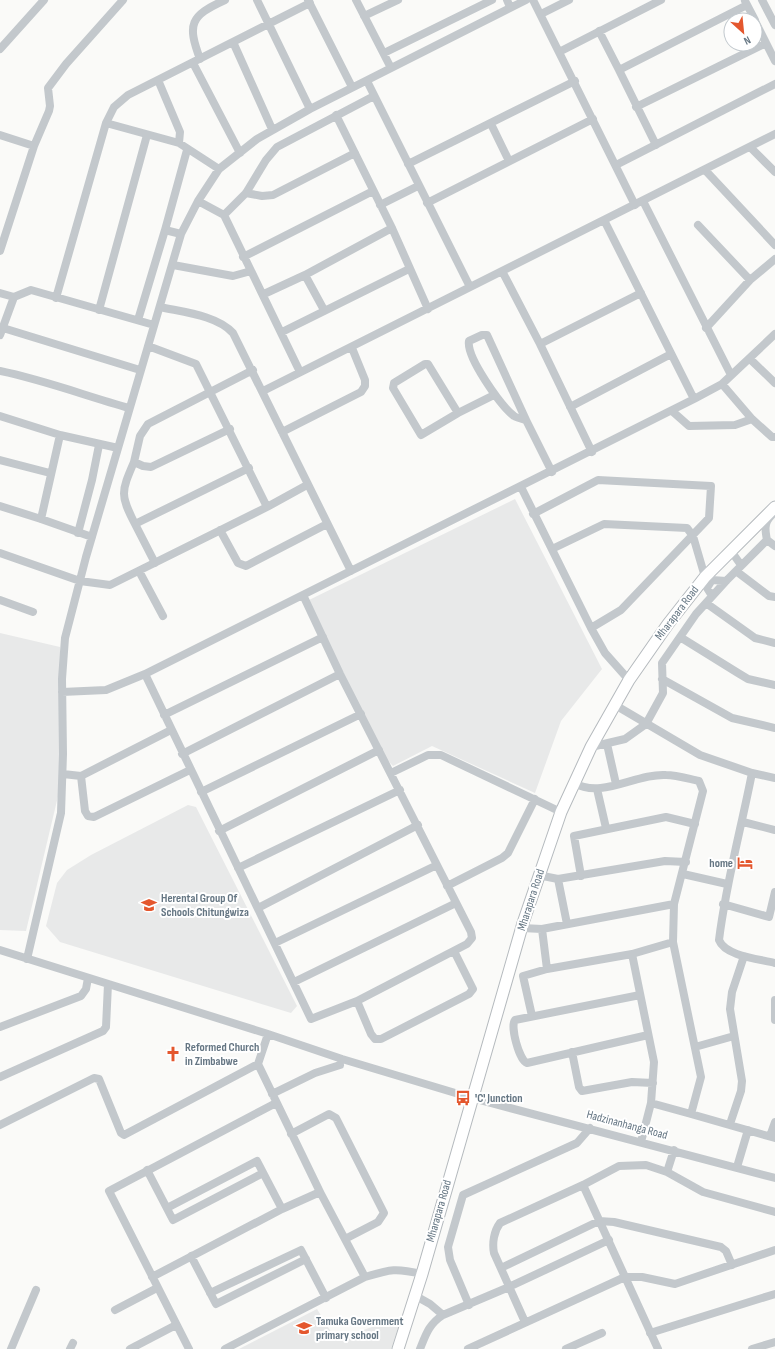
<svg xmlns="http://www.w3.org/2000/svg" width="775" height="1349" viewBox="0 0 775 1349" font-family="'Sofia Sans Condensed',sans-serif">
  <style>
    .built { fill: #e8e9e9 }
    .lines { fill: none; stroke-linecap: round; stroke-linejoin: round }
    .major-casing { stroke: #b5babe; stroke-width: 13 }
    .minor { stroke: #c3c8cc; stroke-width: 8 }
    .major { stroke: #fff; stroke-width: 11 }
    .labels { text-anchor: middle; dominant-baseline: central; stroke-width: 4; stroke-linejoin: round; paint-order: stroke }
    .street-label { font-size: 12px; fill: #657683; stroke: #fff }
    .poi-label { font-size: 12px; font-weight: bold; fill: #657683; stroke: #fff; text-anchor: start }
  </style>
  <rect width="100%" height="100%" fill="#fafaf8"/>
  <path class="built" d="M515,499L602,669L561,721L535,793L432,746L393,766L387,760L307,601Z
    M0,633L60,647L59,792L26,931L0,930Z
    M188,805L196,807L297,1006L291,1013L60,942L46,926L57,883L67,870L91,855Z
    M317,1309L336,1340L402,1316L391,1349H239Z"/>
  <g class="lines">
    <defs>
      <path id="major" d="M398,1349L422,1274L523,923L561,812L591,747L629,680L668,624L705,577L775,507"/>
    </defs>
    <use href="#major" class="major-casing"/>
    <path class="minor" d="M257,0L310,109
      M308,0L352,87
      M356,0L391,68
      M507,0L510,7
      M533,0L635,205
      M762,0L775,25
      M745,1L755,20
      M541,14L569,0
      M364,16L398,0
      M755,21L775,61
      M599,31L619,70
      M233,42L272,129
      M0,49L44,0
      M559,52L661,0
      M384,53L492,0
      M200,59C187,24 190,16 225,0
      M193,63L240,153
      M158,80L180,132L179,143
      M367,81L470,287
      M636,107L766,43
      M336,115L392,228L428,309
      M106,123L179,143L219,169
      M491,124L509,161
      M0,135L34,146
      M656,145L619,70L747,5
      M750,147L775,172
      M408,164L575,81
      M616,165L775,84
      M705,170L775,245
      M246,193L262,196L273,195L355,153
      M198,201L224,215L300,372
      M643,201L731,375
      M427,203L593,119
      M380,205L418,186
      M224,215L246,193L266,160L277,147L374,96
      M604,220L694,399
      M698,225L750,280
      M181,234L165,230L187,150
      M0,251L34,146L49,111L50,106L48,88L66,64L123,0
      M243,257L373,191
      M173,265L233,276L251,271
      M502,271L540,344L592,452
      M305,275L324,310
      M0,293L14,297
      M264,294L305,275L392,228
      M56,298L106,123L114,107L128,95L310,3
      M160,307C182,312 217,315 233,333L351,571
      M99,310L147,135
      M138,320L165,230
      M3,328L140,370
      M706,328L750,280L775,259
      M282,332L409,269
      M0,335L14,297L31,290L154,325
      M540,344L641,293
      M148,346L196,364L267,507
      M750,359L775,383
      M0,371C44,380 86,396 129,408
      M722,384L752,419L772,437H775
      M263,391L775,134
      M570,407L671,354
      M672,411L689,426L735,425L752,419
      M458,413L428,364H425L394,383L393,388L421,435L458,413L494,395
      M0,416L60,435L118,448
      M526,420L487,335H482L469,341C466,357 501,406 514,416C517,418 522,419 526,420L552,472
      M230,429L151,467L143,466L134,462L140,436L148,424L253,370
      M282,432L361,392L365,386V380L352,348
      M0,460L50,473
      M134,462C121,492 120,495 135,524
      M521,487L591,628L605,653L629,680
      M0,506L41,519L92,537
      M533,514L598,480L711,486L709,518L621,610L591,628
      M41,519L60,435
      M220,530L238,563L246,566L327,524
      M78,533L92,480L99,445
      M767,540L775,546
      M552,549L604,524L687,528L693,536L705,577L712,580L726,581
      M731,551L741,565
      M0,553L80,581L110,585L267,507L307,485
      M155,563L135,524L249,468
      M139,571L163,616
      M736,571L769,596L775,597
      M712,580L707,588L712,596
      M0,600L33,612
      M706,603L755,638L775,643
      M680,637L738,673L748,679L775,685
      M145,674L311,1019L357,1001L467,944L472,938L471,932L340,674L303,595
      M662,679L732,718L775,728
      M62,692L106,690L145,674L694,399L722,384L775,334
      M615,705L700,755L752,773L775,778
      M164,715L323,637
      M607,744L616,784
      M591,747L625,739L646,724L663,693L662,663L696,614L726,581L767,540C765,530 764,523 771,516
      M182,754L340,674
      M391,773L428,755H441L561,812
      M752,773C741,829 726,883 719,940C725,956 759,959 775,963
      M63,774L81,776L171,730
      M81,776L85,811L88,816L94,817L190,770
      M597,789L606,828
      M201,792L361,714
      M743,822L775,830
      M219,831L379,750
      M238,868L400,790
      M683,874L727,884
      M538,875L558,879L665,861L686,862
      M581,876L574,836L666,817L695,824
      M558,879L567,924
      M447,886L502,858L508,853L535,799
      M723,904L769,917L775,892
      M258,908L418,825
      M522,928L542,929L674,904
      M542,929L547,969
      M275,943L437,865
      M0,950L268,1034L342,1059L472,1098L775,1178
      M632,954L673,942
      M27,959L61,813L63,754L62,679L65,638L86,557L181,234L198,201L219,169L257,139L310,109L526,0
      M294,982L456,903
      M640,995L515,1020C510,1026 519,1060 527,1063L648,1035
      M775,1000V1020
      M357,1001L371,1034L375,1039H381L469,994L473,989L454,951
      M532,1016L523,976L547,969L632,954L654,1062L651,1103L691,1114L701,1077L673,942L674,904L703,791L699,781C689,779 677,775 666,775C636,773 602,799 574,783
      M0,1027L81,996L86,989L88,978
      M695,1047L734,1036
      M572,1052L579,1087L582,1091L632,1082L653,1083
      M258,1064L268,1034
      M0,1077L103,1031L106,1027L108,984
      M272,1094L315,1073L340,1065
      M691,1114L775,1138
      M730,1124L741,1091L742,1081L730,1009L732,992L744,956
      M0,1125L94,1078L99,1079L121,1133L124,1135L258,1064L320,1192L365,1277
      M291,1134L329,1114L336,1118L384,1213L378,1222L345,1239
      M770,1136L775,1122
      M641,1142L651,1103
      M737,1167L748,1130
      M147,1170L173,1220L263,1173
      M667,1172L703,1192L775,1212
      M583,1185L658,1349
      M167,1208L257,1161L282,1209
      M191,1256L216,1304L306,1259
      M501,1268L599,1221L614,1222L721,1247L726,1251L732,1265
      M152,1277L282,1209L320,1192
      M210,1293L301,1250L326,1298
      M414,1295L430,1304L443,1315L509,1287L609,1240
      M469,1305L450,1260L448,1247L463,1195L577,1143L590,1128
      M115,1310L157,1288
      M525,1322L494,1253C492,1243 494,1231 500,1223L583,1185L619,1166L646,1165L667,1172L674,1150
      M650,1333L775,1294
      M11,1349L36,1290
      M70,1349L73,1343
      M130,1349L176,1325
      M189,1349L109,1191L276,1103
      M225,1349L365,1277C391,1269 396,1268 422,1274
      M420,1349C426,1334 429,1324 443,1315
      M468,1349L625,1277H642L675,1284L775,1250
      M566,1349L602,1333
      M752,1349L775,1342"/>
    <use href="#major" class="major"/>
  </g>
  <defs>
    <symbol id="hotel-bare" viewBox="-9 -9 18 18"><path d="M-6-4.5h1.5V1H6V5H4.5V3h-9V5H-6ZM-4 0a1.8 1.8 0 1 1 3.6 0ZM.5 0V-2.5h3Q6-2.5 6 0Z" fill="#e4572e" stroke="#fff" stroke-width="2.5" paint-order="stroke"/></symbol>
    <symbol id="school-bare" viewBox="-9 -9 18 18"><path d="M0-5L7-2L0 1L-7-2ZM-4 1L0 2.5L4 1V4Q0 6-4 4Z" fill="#e4572e" stroke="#fff" stroke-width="2.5" paint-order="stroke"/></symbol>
    <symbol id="church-bare" viewBox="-9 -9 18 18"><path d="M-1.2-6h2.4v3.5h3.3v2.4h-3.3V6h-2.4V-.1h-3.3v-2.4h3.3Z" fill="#e4572e" stroke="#fff" stroke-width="2.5" paint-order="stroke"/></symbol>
    <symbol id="bus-bare" viewBox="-9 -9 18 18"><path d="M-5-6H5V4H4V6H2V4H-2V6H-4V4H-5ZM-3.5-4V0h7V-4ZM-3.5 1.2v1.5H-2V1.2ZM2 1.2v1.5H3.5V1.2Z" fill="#e4572e" stroke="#fff" stroke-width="2.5" paint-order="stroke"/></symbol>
  </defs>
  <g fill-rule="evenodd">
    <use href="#hotel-bare" x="734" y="852" width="22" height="22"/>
    <use href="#school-bare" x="138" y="894" width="22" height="22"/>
    <use href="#church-bare" x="162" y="1043" width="22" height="22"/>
    <use href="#bus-bare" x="452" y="1087" width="22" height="22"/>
    <use href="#school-bare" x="293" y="1317" width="22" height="22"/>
  </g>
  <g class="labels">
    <g class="street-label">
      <text transform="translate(677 613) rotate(-53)">Mharapara Road</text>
      <text transform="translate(531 900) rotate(-72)">Mharapara Road</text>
      <text transform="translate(627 1125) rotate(15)">Hadzinanhanga Road</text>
      <text transform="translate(439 1211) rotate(-74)">Mharapara Road</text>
    </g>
    <g class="poi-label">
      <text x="733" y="863" text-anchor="end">home</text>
      <text x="161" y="898">Herental Group Of<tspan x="161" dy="14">Schools Chitungwiza</tspan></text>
      <text x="185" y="1047">Reformed Church<tspan x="185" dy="14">in Zimbabwe</tspan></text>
      <text x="475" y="1098">'C' Junction</text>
      <text x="316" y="1321">Tamuka Government<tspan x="316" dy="14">primary school</tspan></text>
    </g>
  </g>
  <g transform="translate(743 32) rotate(153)"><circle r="19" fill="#ffffff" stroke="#c1c8cd"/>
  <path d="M0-3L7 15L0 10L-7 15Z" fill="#e4572e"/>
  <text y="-6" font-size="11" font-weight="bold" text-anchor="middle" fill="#657683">N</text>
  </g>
</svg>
